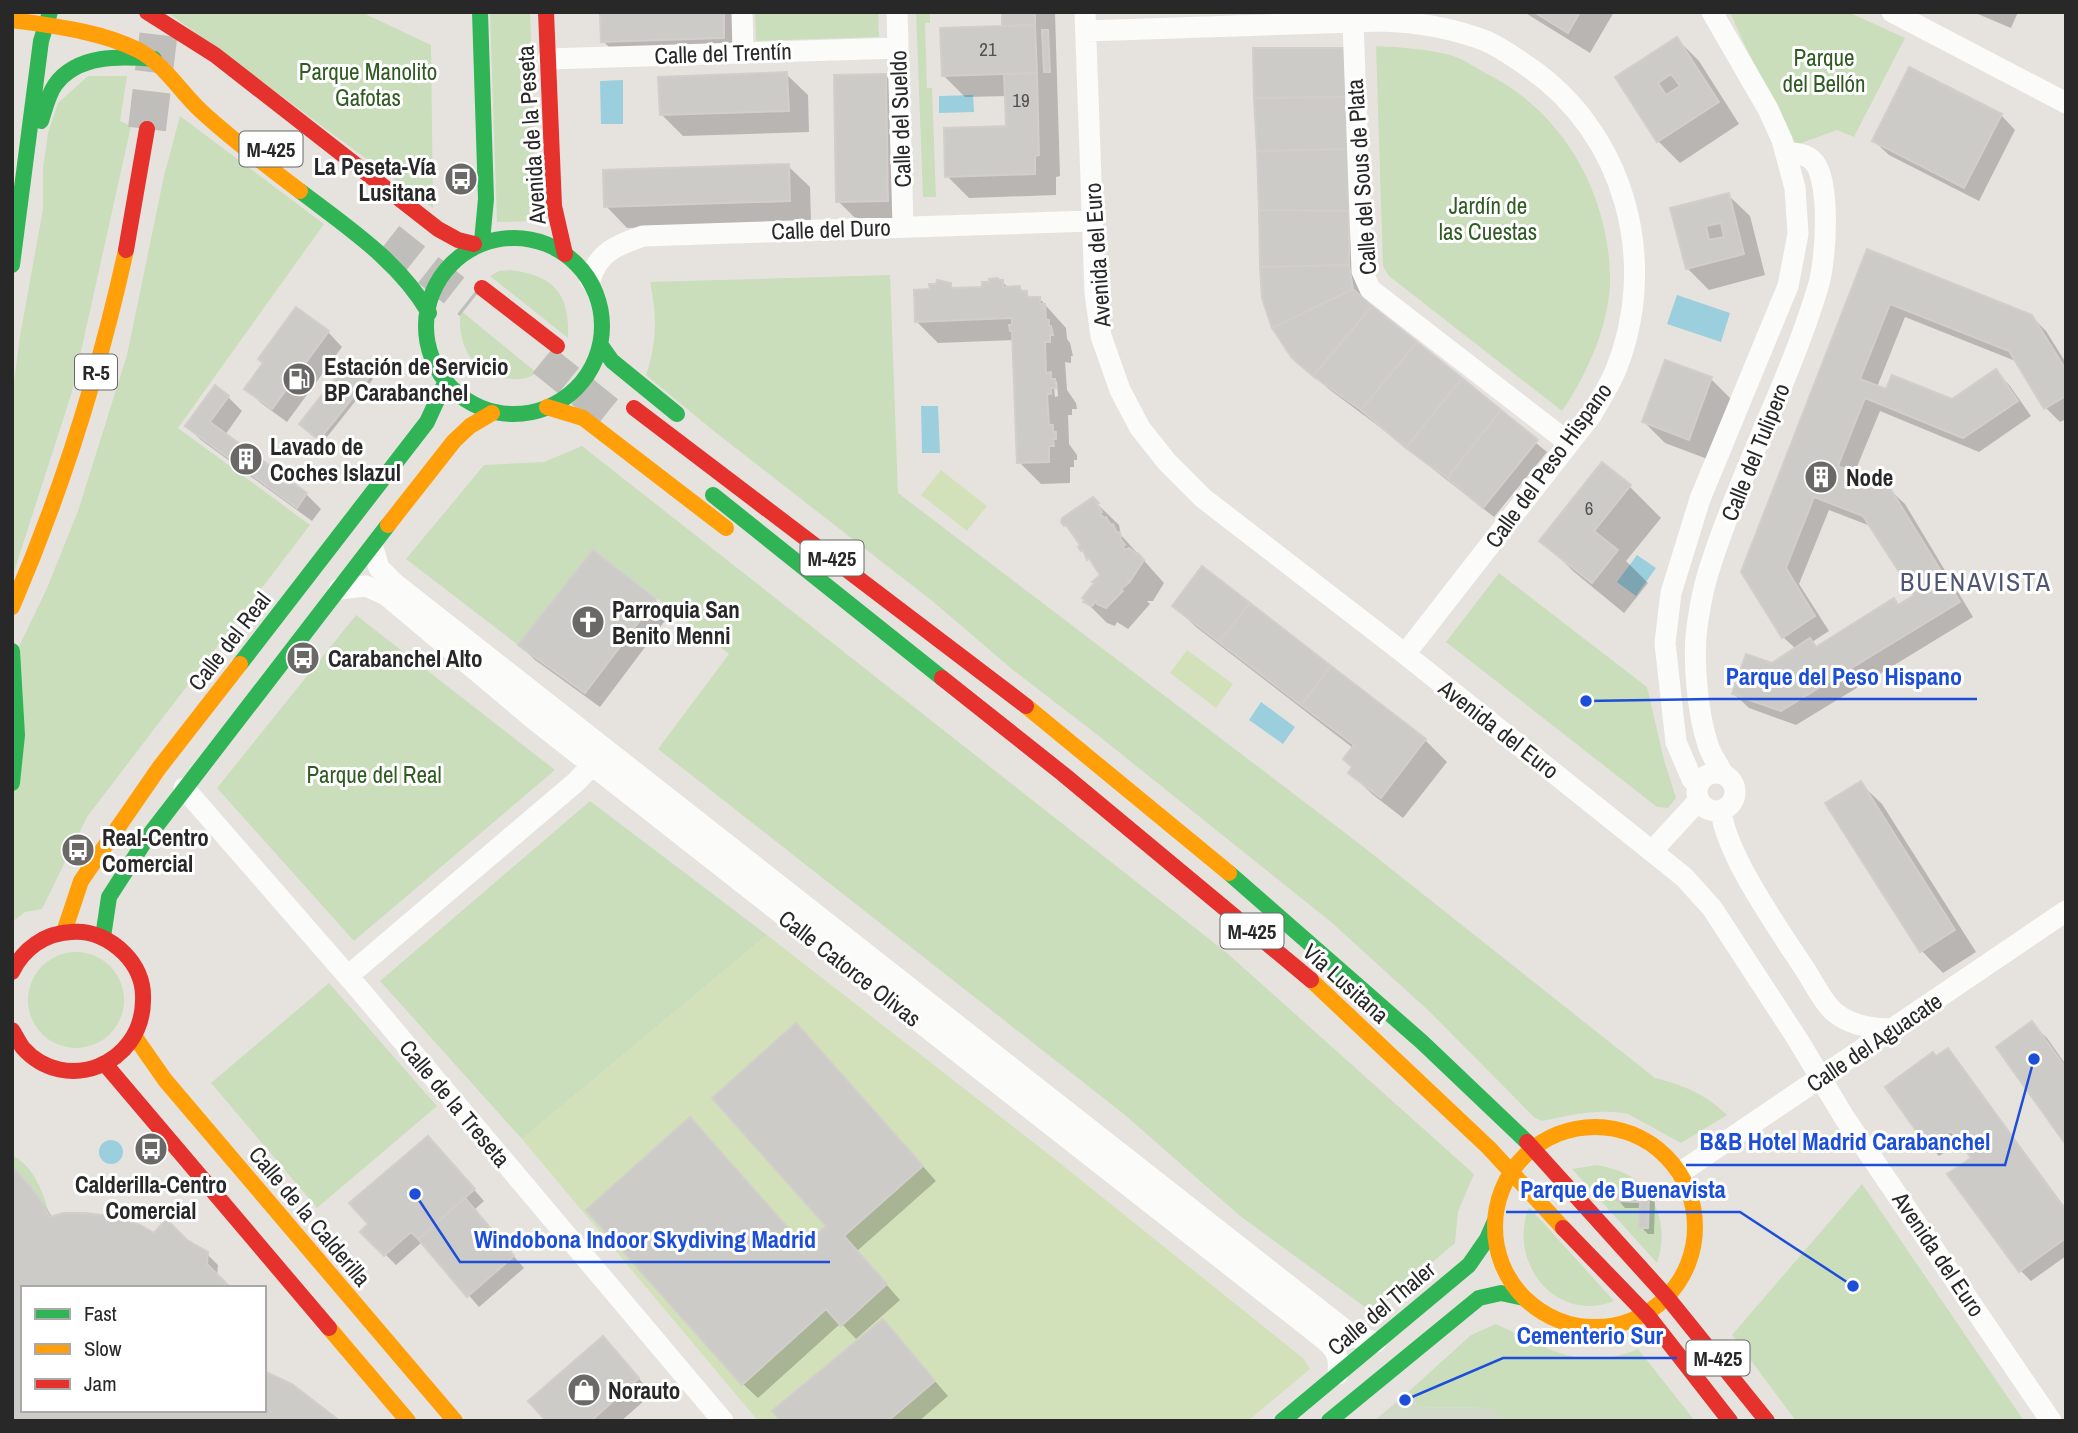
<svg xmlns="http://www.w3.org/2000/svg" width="2078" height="1433" viewBox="0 0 2078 1433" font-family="'Archivo Narrow',sans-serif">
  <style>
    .green { fill: #cadebc }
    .cemetery { fill: #d3d9c8 }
    .pitch { fill: #d3e1ba }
    .water { fill: #9bcfde }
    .shadow { fill: #0003; fill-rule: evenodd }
    .building { fill: #cdcbc8; stroke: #d1cecb; stroke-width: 2; fill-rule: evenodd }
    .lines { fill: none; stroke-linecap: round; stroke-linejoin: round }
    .primary-tunnel { stroke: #c0beba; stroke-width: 33; stroke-dasharray: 33 17; stroke-linecap: butt }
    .highway-tunnel { stroke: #c0beba; stroke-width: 38; stroke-dasharray: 38 19; stroke-linecap: butt }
    .street { stroke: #fbfbfa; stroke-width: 21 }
    .fast { stroke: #30b455; stroke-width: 16 }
    .slow { stroke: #ff9f0a; stroke-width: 16 }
    .jam { stroke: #e5322d; stroke-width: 16 }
    .labels { text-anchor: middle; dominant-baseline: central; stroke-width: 6; stroke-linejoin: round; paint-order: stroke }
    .number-label { font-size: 19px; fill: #525251 }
    .shield { fill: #fff; stroke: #686868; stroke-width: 2 }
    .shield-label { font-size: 21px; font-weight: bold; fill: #282828 }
    .street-label { font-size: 23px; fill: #282828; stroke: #fff }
    .park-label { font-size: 23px; fill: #305b22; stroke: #fff }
    .poi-label { font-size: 23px; font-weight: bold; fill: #282828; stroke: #fff; text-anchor: start }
    .quarter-label { font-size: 26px; letter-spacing: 2px; fill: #4f5673; stroke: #fff }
    .leader { fill: none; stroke: #1d4ed8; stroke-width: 2.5 }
    .callout-dot { fill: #1d4ed8; stroke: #fff; stroke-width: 2.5 }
    .callout-label { font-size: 24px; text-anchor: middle; font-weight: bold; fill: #1d4ed8; stroke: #fff; stroke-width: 6; stroke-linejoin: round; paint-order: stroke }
  </style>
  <rect width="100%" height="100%" fill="#e6e3df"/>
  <path class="green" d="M167,12H361L431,45L433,208Z
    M490,12H530L537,221L497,222Z
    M755,12H878L879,37L756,41Z
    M916,12H930V23H925L927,88H932L936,197H923Z
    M1730,12H1848L1905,38L1854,137L1837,130L1796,145C1775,100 1749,58 1730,12Z
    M1376,46C1400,47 1427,49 1450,55C1464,59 1479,70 1493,77C1564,115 1607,192 1610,273C1612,319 1588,374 1562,411L1389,276L1383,266Z
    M88,76H127L120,121L131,126L72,392L12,578V398L20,336L43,209V169L48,133L58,103Z
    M180,116L324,224L178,428L310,525L87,817L42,909L25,912L12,922V661L47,588L78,511L127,355L164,176Z
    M511,270C554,276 570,293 568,338L490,276L499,271Z
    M890,275L898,493L1361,845L1655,1078C1683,1085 1706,1094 1727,1115L1681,1143L1628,1114C1601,1108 1569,1115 1542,1121L1535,1118L1430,1012L1331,922L1095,733L1013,670L931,600L715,432L646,375C657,343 657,315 650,282Z
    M460,310L537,373C525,380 517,380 504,378C469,372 458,343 460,310Z
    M582,446L1227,953L1474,1174L1458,1212L1455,1243L1373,1313L1240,1216L1125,1115L658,749L729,654L594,550L518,645L406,559L484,465L544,462Z
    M1499,573L1647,687L1664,760L1676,798L1668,808L1657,807L1446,642Z
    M356,615L555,770L354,941L217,788Z
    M590,801L767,935L522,1139L380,981Z
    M28 1000a48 48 0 1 1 96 0a48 48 0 1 1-96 0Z
    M329,983L437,1106L317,1208L211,1083Z
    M12,1155C35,1167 44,1194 50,1217L37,1195L12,1166Z
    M1597,1165C1618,1169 1635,1175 1648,1193H1618L1617,1201L1640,1202V1228H1648L1649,1195C1663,1215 1665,1240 1657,1263L1572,1169Z
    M1862,1184L1867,1191L2024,1421H1796L1732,1335Z
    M1529,1207L1614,1301C1555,1324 1507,1262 1529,1207Z
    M1496,1324C1549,1348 1579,1373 1638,1349L1695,1421H1503L1491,1408L1418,1407L1407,1393L1471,1335Z"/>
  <path class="cemetery" d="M1407,1393L1418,1407L1492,1408L1503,1421H1374Z"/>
  <path class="pitch" d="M941,470L987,506L967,531L921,495Z
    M1187,650L1233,684L1216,708L1170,673Z
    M767,935L1056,1160L1304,1359L1310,1369L1248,1421H758L522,1139Z"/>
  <path class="water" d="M623,80V124H601L600,81Z
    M973,95L974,112L939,113V96Z
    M1677,295L1730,313L1721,342L1667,324Z
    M921,406H938L940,453H922Z
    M1637,555L1656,568L1636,596L1617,582Z
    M1261,702L1295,727L1283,744L1249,720Z
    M99 1152a12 12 0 1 1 24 0a12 12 0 1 1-24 0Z"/>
  <path class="shadow" d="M602,12H739L745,59L625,63L603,41Z
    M1004,12H1055L1060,176L1056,177V195L969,198L947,176L1007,128V96L965,97L944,76L1004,27Z
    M1524,12H1614L1590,53Z
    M1973,12H2018L2011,28Z
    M1677,39L1699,61L1739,124L1680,163L1658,141L1618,78Z
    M1344,50L1359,277L1363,301L1547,452L1494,517L1377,425L1330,390L1305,368Z
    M786,74L808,95L809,132L683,136L661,114Z
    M885,75L907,97L909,222L860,223L838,201Z
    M2001,115L2015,130L1979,201L1889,155L1874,141Z
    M788,166L810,187L811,222L627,228L606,206Z
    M1728,195L1750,216L1765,275L1709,290L1687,268L1672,209Z
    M1868,251L2031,316L2046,331L2066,363V419L2060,422L2046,408L2018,362L1905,317L1877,387L1887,391L1953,401L1996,371L2010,386L2031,416L1979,452L1880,411L1854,474L1889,489L1905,504L1973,617L1796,725L1749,708L1734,694L1796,649L1783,637L1743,572ZM1829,510L1873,527L1916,596L1900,606L1893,600L1818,648L1812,642L1829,631L1799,584Z
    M1002,282L1009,288L1019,287L1032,299L1039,298L1066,328L1067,339L1070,343L1073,356H1071V363L1065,362L1067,390L1076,403L1077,409H1072V415H1068L1069,444L1077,455V460H1074V467H1070V483L1041,484L1019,462L1014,340L938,343L917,322L931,291L950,285L955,290L984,288ZM1053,379L1057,382L1058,396L1055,397Z
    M328,332L342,347L287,422L261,403L246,388Z
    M351,361L373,379L323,442L304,426Z
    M1711,379L1733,401L1710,460L1665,443L1644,422Z
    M228,397L242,411L225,435L306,494L321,509L312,521L201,440L187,426Z
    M1630,487L1661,518L1626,561L1648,583L1624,613L1573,571L1542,540Z
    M1093,500L1119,525L1121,535L1164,583L1153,601H1147L1150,604L1128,629L1117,622L1115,626L1107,623L1086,602L1102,575L1083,550V546L1074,533L1066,525Z
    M594,552L655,600L670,614L600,707L535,660L520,645Z
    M1202,568L1425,740L1447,762L1403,818L1372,794L1350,773L1354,768L1353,748L1196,627L1174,606Z
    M1860,783L1882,804L1976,952L1943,973L1922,951L1828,804Z
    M2032,1024L2047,1038L2066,1065V1142Z
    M810,1040L936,1181L857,1251L900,1300L856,1339L841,1323L758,1398L743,1384L705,1134L805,1247L828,1227Z
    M1947,1050L1958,1061L2066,1209V1256L2031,1281L2021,1271L1974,1159L1961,1142L1939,1156L1929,1145L1887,1088Z
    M438,1149L484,1201L474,1210L524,1268L479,1307L422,1242L396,1265L363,1232Z
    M12,1169L37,1195L53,1218L186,1242L207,1254L218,1265L217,1276L23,1288V1410L337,1421H12Z
    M1648,1195L1655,1202L1654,1234H1648L1641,1227V1208H1625L1619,1201Z
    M883,1321L948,1396L919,1421H782Z
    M617,1353L652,1394L621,1421H548Z"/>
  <path class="building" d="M600,12H724V38L601,42Z
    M1002,12H1035V25L1002,26Z
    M1534,12H1580L1568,33Z
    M1035,25L1037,73L942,76L940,28Z
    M1042,30H1048L1050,72H1044Z
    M1677,37L1719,102L1657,142L1615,77ZM1671,74L1680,86L1666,95L1658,83Z
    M1253,48H1344L1347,97L1254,98Z
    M1909,67L2002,114L1964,188L1872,141Z
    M787,72L789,111L660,115L658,77Z
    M1037,73L1039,155L1035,156V174L945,177L944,128L1006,126L1004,74Z
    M886,74L888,201L836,202L834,75Z
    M1347,97L1348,149L1257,151L1254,98Z
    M1348,149L1349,211L1259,210L1257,151Z
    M789,164L790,201L604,207L603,170Z
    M1729,193L1744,254L1686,269L1670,208ZM1721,223L1724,237L1709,240L1706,226Z
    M1259,210L1349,211V265L1260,267Z
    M1867,249L2032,315L2066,370V396L2044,409L2009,351L1890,304L1860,379L1886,389L1892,375L1952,399L1996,369L2018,401L1963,438L1865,398L1838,466L1890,488L1960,602L1781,711L1732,694L1746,654L1772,663L1810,638L1816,647L1894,598L1898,605L1914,595L1863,516L1814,497L1786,568L1815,616L1782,638L1741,572Z
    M1349,265L1353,289L1272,328L1262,298L1260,267Z
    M998,278L999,280H1003V287L1020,286V291H1027V297H1040V304H1045L1046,320H1049V326H1051L1053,335H1050V342H1045L1046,373L1051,372V379H1055L1056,388H1051V394H1047L1049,425H1053V431L1056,432V439H1053L1054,446H1049V462L1017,463L1012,331H1010L1009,325H1012V318L915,322L914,290L930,289L929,284H936L937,280L951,283V288L982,287V282H989V279Z
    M1353,289L1372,306L1313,376L1292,358L1272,328Z
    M1372,306L1417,342L1361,410L1313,376Z
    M296,307L329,331L272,409L244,389L263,363L258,359Z
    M1417,342L1462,378L1406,448L1361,410Z
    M351,358L371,375L319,440L299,424Z
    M1665,360L1712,377L1689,440L1642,422Z
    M1462,378L1501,410L1447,478L1406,448Z
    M215,385L229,396L210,422L307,493L297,508L185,426Z
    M1501,410L1538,440L1483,508L1447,478Z
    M1602,462L1631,485L1594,531L1618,550L1592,583L1539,541Z
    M1093,497L1099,503L1097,504L1102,512L1100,513L1104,518L1106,517L1111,525L1113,524L1117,533L1119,532L1121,536L1120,538L1125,545L1123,547L1125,550L1129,548L1137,554L1138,553L1144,560L1131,580H1128L1130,582L1121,589L1123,591L1106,608L1097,604L1096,601L1092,606L1083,602L1085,600L1082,598L1094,583L1092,582L1100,575L1089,558L1087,560L1083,550L1081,551L1078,547L1080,545L1066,525L1064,526L1061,522L1062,518Z
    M593,550L656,599L585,693L518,645Z
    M1202,566L1250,603L1219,642L1172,606Z
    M1250,603L1331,666L1301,705L1219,642Z
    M1331,666L1426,739L1381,798L1348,773L1352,767L1343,759L1354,745L1301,705Z
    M1861,781L1955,930L1920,952L1825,803Z
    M2032,1021L2066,1068V1145L1996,1047Z
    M796,1023L923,1166L844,1236L887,1284L841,1326L826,1309L742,1385L586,1210L690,1117L804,1246L826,1226L712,1098Z
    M1948,1048L2066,1211V1238L2019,1272L1947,1174L1971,1158L1951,1131L1927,1146L1885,1087L1933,1052L1936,1056Z
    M428,1136L475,1189L418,1239L411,1232L384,1256L360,1232L368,1224L349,1203Z
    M12,1166L37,1195L50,1217L63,1213H86L115,1217L140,1225L154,1233L166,1219L187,1240L208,1252L207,1264L231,1288H23V1410H264V1371L292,1384L340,1421H12Z
    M1617,1193L1649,1194L1648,1228H1639L1640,1202L1617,1201Z
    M465,1198L514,1256L467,1297L418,1239Z
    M883,1319L935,1381L888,1421H780L772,1411Z
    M603,1336L639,1378L591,1421H546L528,1401Z"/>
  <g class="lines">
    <path class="primary-tunnel" d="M389,239L470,303
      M543,360L620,422"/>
    <path class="highway-tunnel" d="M147,129L159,30"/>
    <path class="street" d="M742,12L743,52
      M897,12L903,226
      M1085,12L1095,293L1101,336L1120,390L1140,428L1167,462L1203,498L1405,654L1684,877L1712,908L1798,1040L1844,1117L2051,1421
      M1892,12L2066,103
      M1353,22L1362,271L1370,289L1569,443
      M1086,31L1382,21C1418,22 1452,28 1486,41C1500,47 1514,57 1527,66C1626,133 1660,263 1615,372C1609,386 1600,400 1592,414L1405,654
      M548,59L898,48
      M590,280C598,252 617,245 643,236L1092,221
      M373,548L379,568L394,583L1354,1337L1376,1342
      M339,589L366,586L386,595L536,721L1320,1336C1335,1348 1340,1354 1338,1374
      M1697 792a19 19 0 1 1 38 0a19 19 0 1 1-38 0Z
      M1723,774C1718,764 1711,755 1708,745C1697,712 1692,654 1698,620C1701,599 1706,577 1713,558C1743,466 1790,380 1818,287C1826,262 1831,182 1814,162C1807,154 1796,153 1785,152
      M1698,785L1692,779L1676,742L1665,643L1671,593L1700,499L1788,286L1798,234L1795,188L1782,140L1768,109L1712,12
      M184,788L359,989L723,1421
      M1721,810C1725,854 1780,931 1806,971C1814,983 1822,1001 1833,1011C1849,1025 1873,1029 1893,1029
      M1653,850L1699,800
      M348,976L576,782L592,765
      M1681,1172L2066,911"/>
    <path class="fast" d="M480,12L486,199L482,241
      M41,121C45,109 48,95 55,85C77,54 121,56 154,59
      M300,191C347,227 399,261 429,313
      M426 326a88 88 0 1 1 176 0a88 88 0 1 1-176 0Z
      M12,265L41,41L50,12
      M600,344L612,361L677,414
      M713,495L942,678
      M12,651L17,735L12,783
      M240,664L427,422L444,385
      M1229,873L1422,1042L1527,1142
      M103,937L109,897L147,838L388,525
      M1282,1421L1469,1265L1487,1239L1495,1221
      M1329,1421L1479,1298L1501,1293L1524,1298"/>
    <path class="slow" d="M12,20C53,26 100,31 138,50C164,64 179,90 200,110C231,139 266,165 300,191
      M547,407L583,418L726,528
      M388,525L454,441L470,426L492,413
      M12,607C62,491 99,373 126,250
      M1026,706L1229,873
      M64,932L81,881L159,768L240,664
      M1311,980L1489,1148L1563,1228
      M135,1037L165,1080L455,1421
      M1495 1227a100 100 0 1 1 200 0a100 100 0 1 1-200 0Z
      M329,1328L408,1421"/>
    <path class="jam" d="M147,12L215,55L438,229L458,240L474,244
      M546,12L554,206L565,254
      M126,250L147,129
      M482,288L557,346
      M634,408L1026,706
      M942,678L1063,774L1311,980
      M12,972C23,949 45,933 71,932C91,930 110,939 124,953C137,966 144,983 143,1001C142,1065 65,1095 23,1048C19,1043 16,1036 12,1030
      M105,1064L329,1328
      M1527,1142L1667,1297L1767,1421
      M1563,1228L1648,1316L1730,1421"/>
  </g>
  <defs>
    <symbol id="bus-disc" viewBox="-11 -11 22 22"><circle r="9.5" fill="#6a6968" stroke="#fff"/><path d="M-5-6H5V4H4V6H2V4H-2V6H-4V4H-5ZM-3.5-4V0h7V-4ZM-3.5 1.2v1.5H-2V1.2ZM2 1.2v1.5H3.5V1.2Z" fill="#fff"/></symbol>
    <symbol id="fuel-disc" viewBox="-11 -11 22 22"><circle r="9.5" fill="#6a6968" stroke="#fff"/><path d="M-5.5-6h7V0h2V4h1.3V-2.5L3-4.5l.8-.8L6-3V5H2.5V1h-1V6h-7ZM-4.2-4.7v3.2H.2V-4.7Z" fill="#fff"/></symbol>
    <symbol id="building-disc" viewBox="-11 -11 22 22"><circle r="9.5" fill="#6a6968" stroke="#fff"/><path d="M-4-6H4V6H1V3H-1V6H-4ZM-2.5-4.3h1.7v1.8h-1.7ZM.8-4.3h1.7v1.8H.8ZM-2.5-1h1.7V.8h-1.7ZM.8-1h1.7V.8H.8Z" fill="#fff"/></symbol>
    <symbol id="church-disc" viewBox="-11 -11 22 22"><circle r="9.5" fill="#6a6968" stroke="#fff"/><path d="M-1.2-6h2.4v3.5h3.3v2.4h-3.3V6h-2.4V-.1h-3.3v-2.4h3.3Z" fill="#fff"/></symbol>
    <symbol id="shop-disc" viewBox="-11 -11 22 22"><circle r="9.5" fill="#6a6968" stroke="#fff"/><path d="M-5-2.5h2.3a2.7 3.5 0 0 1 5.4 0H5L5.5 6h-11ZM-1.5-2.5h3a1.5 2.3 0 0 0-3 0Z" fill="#fff"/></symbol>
  </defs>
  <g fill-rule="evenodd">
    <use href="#bus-disc" x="442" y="160" width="38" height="38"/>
    <use href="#fuel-disc" x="280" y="360" width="38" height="38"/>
    <use href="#building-disc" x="227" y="440" width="38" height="38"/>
    <use href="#building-disc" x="1802" y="458" width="38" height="38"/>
    <use href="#church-disc" x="569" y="603" width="38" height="38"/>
    <use href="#bus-disc" x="284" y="639" width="38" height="38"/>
    <use href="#bus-disc" x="59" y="831" width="38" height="38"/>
    <use href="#bus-disc" x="132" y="1130" width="38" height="38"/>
    <use href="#shop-disc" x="565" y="1371" width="38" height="38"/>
  </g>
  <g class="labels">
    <g class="number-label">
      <text x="988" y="49">21</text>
      <text x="1021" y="100">19</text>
      <text x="1589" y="508">6</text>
    </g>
    <g class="shield">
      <rect x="239.5" y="131.5" width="63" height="35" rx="5"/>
      <rect x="75" y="354.5" width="42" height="35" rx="5"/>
      <rect x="800.5" y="540.5" width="63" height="35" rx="5"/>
      <rect x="1220.5" y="913.5" width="63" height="35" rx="5"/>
      <rect x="1686.5" y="1340.5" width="63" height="35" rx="5"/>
    </g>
    <g class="shield-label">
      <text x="271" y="149">M-425</text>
      <text x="96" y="372">R-5</text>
      <text x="832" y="558">M-425</text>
      <text x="1252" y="931">M-425</text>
      <text x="1718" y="1358">M-425</text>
    </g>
    <g class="street-label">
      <text transform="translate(723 53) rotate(-2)">Calle del Trentín</text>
      <text transform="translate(900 119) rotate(-92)">Calle del Sueldo</text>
      <text transform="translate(531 135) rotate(-94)">Avenida de la Peseta</text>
      <text transform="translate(1361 177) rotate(-94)">Calle del Sous de Plata</text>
      <text transform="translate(831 229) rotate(-2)">Calle del Duro</text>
      <text transform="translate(1097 255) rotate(-94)">Avenida del Euro</text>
      <text transform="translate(1755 452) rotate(-68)">Calle del Tulipero</text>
      <text transform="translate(1548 465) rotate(-54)">Calle del Peso Hispano</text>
      <text transform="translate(229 641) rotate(-52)">Calle del Real</text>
      <text transform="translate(1499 729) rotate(38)">Avenida del Euro</text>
      <text transform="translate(850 968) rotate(38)">Calle Catorce Olivas</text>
      <text transform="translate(1346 983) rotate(42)">Vía Lusitana</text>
      <text transform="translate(1874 1042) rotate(-34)">Calle del Aguacate</text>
      <text transform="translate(455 1103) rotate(50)">Calle de la Treseta</text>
      <text transform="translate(310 1216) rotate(50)">Calle de la Calderilla</text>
      <text transform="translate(1939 1254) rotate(56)">Avenida del Euro</text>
      <text transform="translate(1381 1308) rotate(-40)">Calle del Thaler</text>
    </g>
    <g class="park-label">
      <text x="1824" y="57">Parque<tspan x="1824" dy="26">del Bellón</tspan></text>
      <text x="368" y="71">Parque Manolito<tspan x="368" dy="26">Gafotas</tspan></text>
      <text x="1488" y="205">Jardín de<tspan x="1488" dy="26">las Cuestas</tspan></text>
      <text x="374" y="774">Parque del Real</text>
    </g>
    <g class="poi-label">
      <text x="436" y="166" text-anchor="end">La Peseta-Vía<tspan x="436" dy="26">Lusitana</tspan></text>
      <text x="324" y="366">Estación de Servicio<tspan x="324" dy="26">BP Carabanchel</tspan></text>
      <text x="270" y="446">Lavado de<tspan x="270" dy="26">Coches Islazul</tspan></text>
      <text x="1846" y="477">Node</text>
      <text x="612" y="609">Parroquia San<tspan x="612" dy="26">Benito Menni</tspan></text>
      <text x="328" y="658">Carabanchel Alto</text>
      <text x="102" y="837">Real-Centro<tspan x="102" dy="26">Comercial</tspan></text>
      <text x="151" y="1184" text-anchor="middle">Calderilla-Centro<tspan x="151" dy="26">Comercial</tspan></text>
      <text x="608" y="1390">Norauto</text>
    </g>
    <g class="quarter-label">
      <text x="1976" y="581">BUENAVISTA</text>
    </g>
  </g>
  <path class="leader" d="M1586 701L1712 699H1977M2034 1059L2005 1165H1686M1853 1286L1740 1212H1506M415 1194L460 1262H830M1405 1400L1503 1358H1677"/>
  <g class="callout-dot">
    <circle cx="1586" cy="701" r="7"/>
    <circle cx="2034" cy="1059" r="7"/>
    <circle cx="1853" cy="1286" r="7"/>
    <circle cx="415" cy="1194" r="7"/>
    <circle cx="1405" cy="1400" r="7"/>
  </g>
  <g class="callout-label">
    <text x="1844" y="685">Parque del Peso Hispano</text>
    <text x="1845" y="1150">B&amp;B Hotel Madrid Carabanchel</text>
    <text x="1623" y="1198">Parque de Buenavista</text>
    <text x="645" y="1248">Windobona Indoor Skydiving Madrid</text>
    <text x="1590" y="1344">Cementerio Sur</text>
  </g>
  <rect width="2078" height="1433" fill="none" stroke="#282828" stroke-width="28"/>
  <rect x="21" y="1286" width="245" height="126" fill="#ffffff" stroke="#a9a9a9" stroke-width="2"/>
  <rect x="35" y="1309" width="35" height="10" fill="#30b455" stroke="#a9a9a9" stroke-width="2"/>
  <text x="84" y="1321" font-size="21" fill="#282828">Fast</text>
  <rect x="35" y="1344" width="35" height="10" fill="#ff9f0a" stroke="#a9a9a9" stroke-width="2"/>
  <text x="84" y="1356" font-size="21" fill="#282828">Slow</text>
  <rect x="35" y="1379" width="35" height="10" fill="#e5322d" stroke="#a9a9a9" stroke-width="2"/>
  <text x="84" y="1391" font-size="21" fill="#282828">Jam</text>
</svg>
